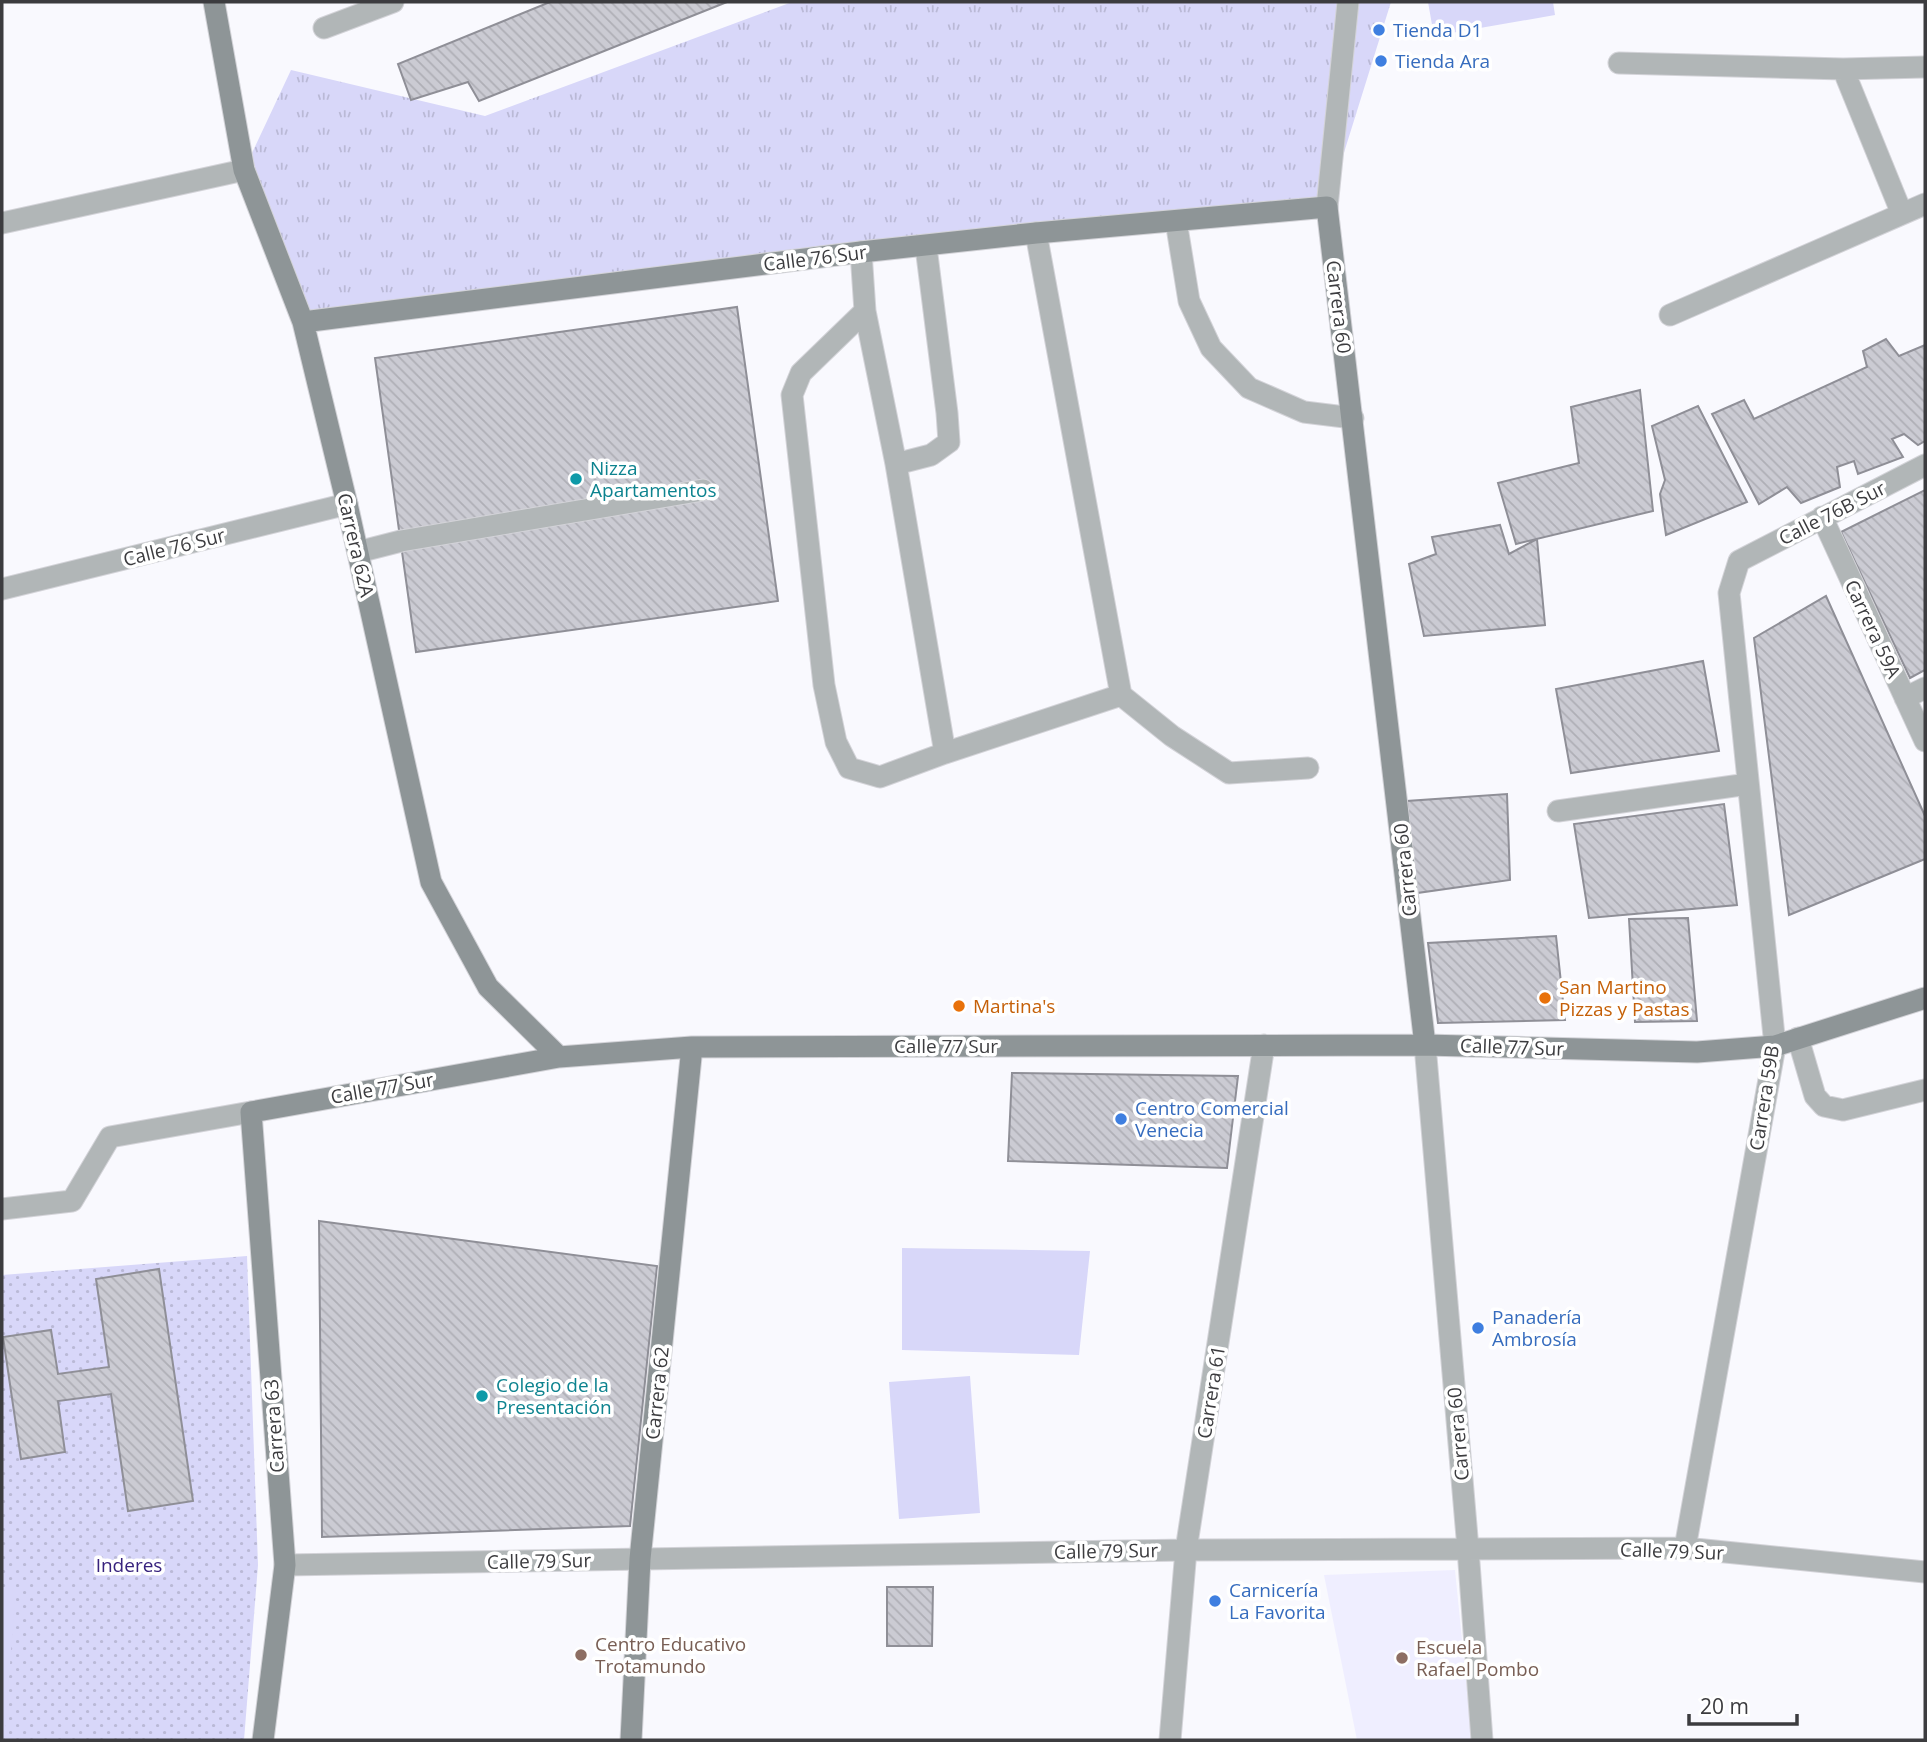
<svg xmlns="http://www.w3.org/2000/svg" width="1927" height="1742" viewBox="0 0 1927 1742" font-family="'Open Sans',sans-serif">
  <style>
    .built { fill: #efeeff }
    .grass { fill: url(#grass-tufts) }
    .park { fill: url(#park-dots) }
    .garden { fill: #d8d7f9 }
    .building { fill: url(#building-back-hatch); stroke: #8f8f97; stroke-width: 2 }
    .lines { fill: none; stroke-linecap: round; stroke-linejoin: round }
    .lane-casing { stroke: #d3d3d8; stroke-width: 23 }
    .street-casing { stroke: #d3d3d8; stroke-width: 23 }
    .secondary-casing { stroke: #d3d3d8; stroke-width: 23 }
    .lane { stroke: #b1b6b7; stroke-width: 21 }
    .street { stroke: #b1b6b7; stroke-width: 21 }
    .secondary { stroke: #8e9597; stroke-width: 21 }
    .shop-dot { fill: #3f7fe0; stroke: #fff; stroke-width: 2.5 }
    .culture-dot { fill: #0f9aa8; stroke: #fff; stroke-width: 2.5 }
    .food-dot { fill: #e8710a; stroke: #fff; stroke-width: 2.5 }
    .education-dot { fill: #8d6e63; stroke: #fff; stroke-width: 2.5 }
    .labels { text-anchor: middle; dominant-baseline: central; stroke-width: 7; stroke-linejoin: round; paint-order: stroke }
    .shop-label { font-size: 19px; fill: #366cbe; stroke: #fff; text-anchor: start }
    .street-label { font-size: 19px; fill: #3c3c3f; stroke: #fff }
    .culture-label { font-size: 19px; fill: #0d838f; stroke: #fff; text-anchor: start }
    .food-label { font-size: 19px; fill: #c56008; stroke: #fff; text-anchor: start }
    .park-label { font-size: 19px; fill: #37227d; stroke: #fff }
    .education-label { font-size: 19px; fill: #785e54; stroke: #fff; text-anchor: start }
  </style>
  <defs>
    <pattern id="grass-tufts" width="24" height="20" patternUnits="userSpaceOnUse" patternTransform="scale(1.75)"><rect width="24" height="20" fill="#d8d7f9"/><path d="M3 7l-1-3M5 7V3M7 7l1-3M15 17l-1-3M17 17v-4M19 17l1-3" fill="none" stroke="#bab9d6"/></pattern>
    <pattern id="park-dots" width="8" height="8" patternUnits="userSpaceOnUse" patternTransform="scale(1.75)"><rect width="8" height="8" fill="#d8d7f9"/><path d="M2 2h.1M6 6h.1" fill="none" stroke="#bab9d6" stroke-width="1.8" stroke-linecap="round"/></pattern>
    <pattern id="building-back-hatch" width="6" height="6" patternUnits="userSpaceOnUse" patternTransform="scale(1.75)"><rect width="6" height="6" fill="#cbcbd3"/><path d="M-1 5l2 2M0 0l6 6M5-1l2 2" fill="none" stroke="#afafb6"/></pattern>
  </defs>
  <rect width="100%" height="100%" fill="#f9f9fe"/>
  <path class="built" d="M1455,1570L1472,1740H1357L1324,1575Z"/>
  <path class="grass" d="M792,2H1391L1327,207L303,322L244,170L291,70L485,116Z"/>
  <path class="park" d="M247,1256L258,1565L244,1740H2V1275Z"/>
  <path class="garden" d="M1428,2H1553L1555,15L1434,36Z
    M902,1248L1090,1251L1079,1355L902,1350Z
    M970,1376L980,1513L899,1519L889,1382Z
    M2,1588L16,1589L4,1740H2Z"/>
  <path class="building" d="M550,2H727L479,101L468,82L411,100L398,64Z
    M737,307L778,601L416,652L375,358Z
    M1886,339L1899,356L1925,345V441L1918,445L1904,434L1892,439L1903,457L1858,474L1854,461L1837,467L1840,487L1801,503L1787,487L1759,504L1712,414L1744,400L1754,419L1867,367L1863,351Z
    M1640,390L1653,511L1516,544L1498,483L1579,463L1571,407Z
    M1698,406L1747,502L1666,535L1660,494L1665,480L1652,426Z
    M1925,490V670L1910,678L1841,532Z
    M1500,525L1509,554L1537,539L1545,625L1424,636L1409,564L1436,554L1432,537Z
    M1826,596L1925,816V859L1789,915L1754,638Z
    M1703,661L1719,751L1571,773L1556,689Z
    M1507,794L1510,880L1417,893L1407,801Z
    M1724,804L1737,905L1589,918L1574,824Z
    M1688,918L1697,1021L1635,1022L1629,919Z
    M1556,936L1565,1020L1438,1023L1428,943Z
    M1012,1073L1238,1076L1227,1168L1008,1161Z
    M319,1221L657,1266L630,1526L322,1537Z
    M159,1269L193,1501L128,1511L111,1394L58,1401L65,1452L21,1459L3,1337L51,1330L58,1374L109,1367L96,1279Z
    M887,1587H933L932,1646H887Z"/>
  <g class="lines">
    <defs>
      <path id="lane" d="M1176,221L1189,301L1211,348L1249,388L1304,412L1353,418
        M2,223L244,170
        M1036,233L1121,695L1172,736L1229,773L1308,768
        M861,252L865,311L896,464L931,455L949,442L947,413L926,247
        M865,311L801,373L792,395L824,685L836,742L849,768L880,777L945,753
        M896,464L945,753L1121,695
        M1798,1038L1815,1096L1824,1106L1843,1110L1925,1090"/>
      <path id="street" d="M324,28L393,2
        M1619,63L1843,69L1925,67
        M1843,69L1902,214
        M1327,207L1348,2
        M1670,315L1925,204
        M1822,517L1925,741
        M358,552L401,541L703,490
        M2,589L347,504
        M1905,698L1925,688
        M1558,811L1748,784
        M1425,1045L1468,1549L1482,1740
        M2,1209L72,1201L110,1137L251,1112
        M1685,1548L1775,1046L1729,593L1739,561L1925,465
        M285,1565L1186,1550L1685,1548L1925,1572
        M1170,1740L1186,1550L1264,1045"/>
      <path id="secondary" d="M214,2L244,170L303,322L347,504L431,882L488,987L559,1057
        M303,322L861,252L1036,233L1327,207L1425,1045
        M263,1740L285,1565L251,1112L559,1057L692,1047L1425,1045L1697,1052L1775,1046L1925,998
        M631,1740L640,1559L692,1047"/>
    </defs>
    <use href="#lane" class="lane-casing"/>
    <use href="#street" class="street-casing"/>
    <use href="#secondary" class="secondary-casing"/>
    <use href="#lane" class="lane"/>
    <use href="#street" class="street"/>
    <use href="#secondary" class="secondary"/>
  </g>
  <g class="shop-dot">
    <circle cx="1379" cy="30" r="7"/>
    <circle cx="1381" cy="61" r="7"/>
    <circle cx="1121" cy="1119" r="7"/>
    <circle cx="1478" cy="1328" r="7"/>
    <circle cx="1215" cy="1601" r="7"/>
  </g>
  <g class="culture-dot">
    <circle cx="576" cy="479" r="7"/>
    <circle cx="482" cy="1396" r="7"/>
  </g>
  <g class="food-dot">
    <circle cx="1545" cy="998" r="7"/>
    <circle cx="959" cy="1006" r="7"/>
  </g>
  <g class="education-dot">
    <circle cx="581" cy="1655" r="7"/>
    <circle cx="1402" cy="1658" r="7"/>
  </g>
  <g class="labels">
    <g class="shop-label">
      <text x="1393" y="30">Tienda D1</text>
      <text x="1395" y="61">Tienda Ara</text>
      <text x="1135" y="1108">Centro Comercial<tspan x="1135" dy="22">Venecia</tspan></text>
      <text x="1492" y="1317">Panadería<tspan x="1492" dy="22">Ambrosía</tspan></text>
      <text x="1229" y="1590">Carnicería<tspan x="1229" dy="22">La Favorita</tspan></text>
    </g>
    <g class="street-label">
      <text transform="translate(815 258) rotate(-7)">Calle 76 Sur</text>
      <text transform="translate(1339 307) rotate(83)">Carrera 60</text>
      <text transform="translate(1832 513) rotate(-27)">Calle 76B Sur</text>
      <text transform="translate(356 545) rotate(77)">Carrera 62A</text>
      <text transform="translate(174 547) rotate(-14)">Calle 76 Sur</text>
      <text transform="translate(1873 629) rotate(65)">Carrera 59A</text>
      <text transform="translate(1405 870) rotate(-96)">Carrera 60</text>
      <text x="946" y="1046">Calle 77 Sur</text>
      <text transform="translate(1512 1047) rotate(2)">Calle 77 Sur</text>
      <text transform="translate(382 1088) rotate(-10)">Calle 77 Sur</text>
      <text transform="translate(1764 1098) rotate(-81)">Carrera 59B</text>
      <text transform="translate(1211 1392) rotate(-81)">Carrera 61</text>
      <text transform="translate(657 1393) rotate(-84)">Carrera 62</text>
      <text transform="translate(274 1426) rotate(-94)">Carrera 63</text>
      <text transform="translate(1458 1434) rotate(-95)">Carrera 60</text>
      <text transform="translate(1106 1551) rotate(-1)">Calle 79 Sur</text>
      <text transform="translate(1672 1551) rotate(2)">Calle 79 Sur</text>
      <text transform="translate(539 1561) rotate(-1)">Calle 79 Sur</text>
    </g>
    <g class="culture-label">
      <text x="590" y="468">Nizza<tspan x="590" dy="22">Apartamentos</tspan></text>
      <text x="496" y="1385">Colegio de la<tspan x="496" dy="22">Presentación</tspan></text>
    </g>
    <g class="food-label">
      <text x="1559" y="987">San Martino<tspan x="1559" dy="22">Pizzas y Pastas</tspan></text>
      <text x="973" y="1006">Martina's</text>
    </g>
    <g class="park-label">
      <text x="129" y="1565">Inderes</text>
    </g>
    <g class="education-label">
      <text x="595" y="1644">Centro Educativo<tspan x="595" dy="22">Trotamundo</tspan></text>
      <text x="1416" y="1647">Escuela<tspan x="1416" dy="22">Rafael Pombo</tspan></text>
    </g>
  </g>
  <rect width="1927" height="1742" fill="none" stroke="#3c3c3f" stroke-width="7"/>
  <path d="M1689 1714v10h108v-10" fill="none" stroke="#3c3c3f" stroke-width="3.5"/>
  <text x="1700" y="1714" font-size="21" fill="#3c3c3f" stroke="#ffffff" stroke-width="5" paint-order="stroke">20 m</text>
</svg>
